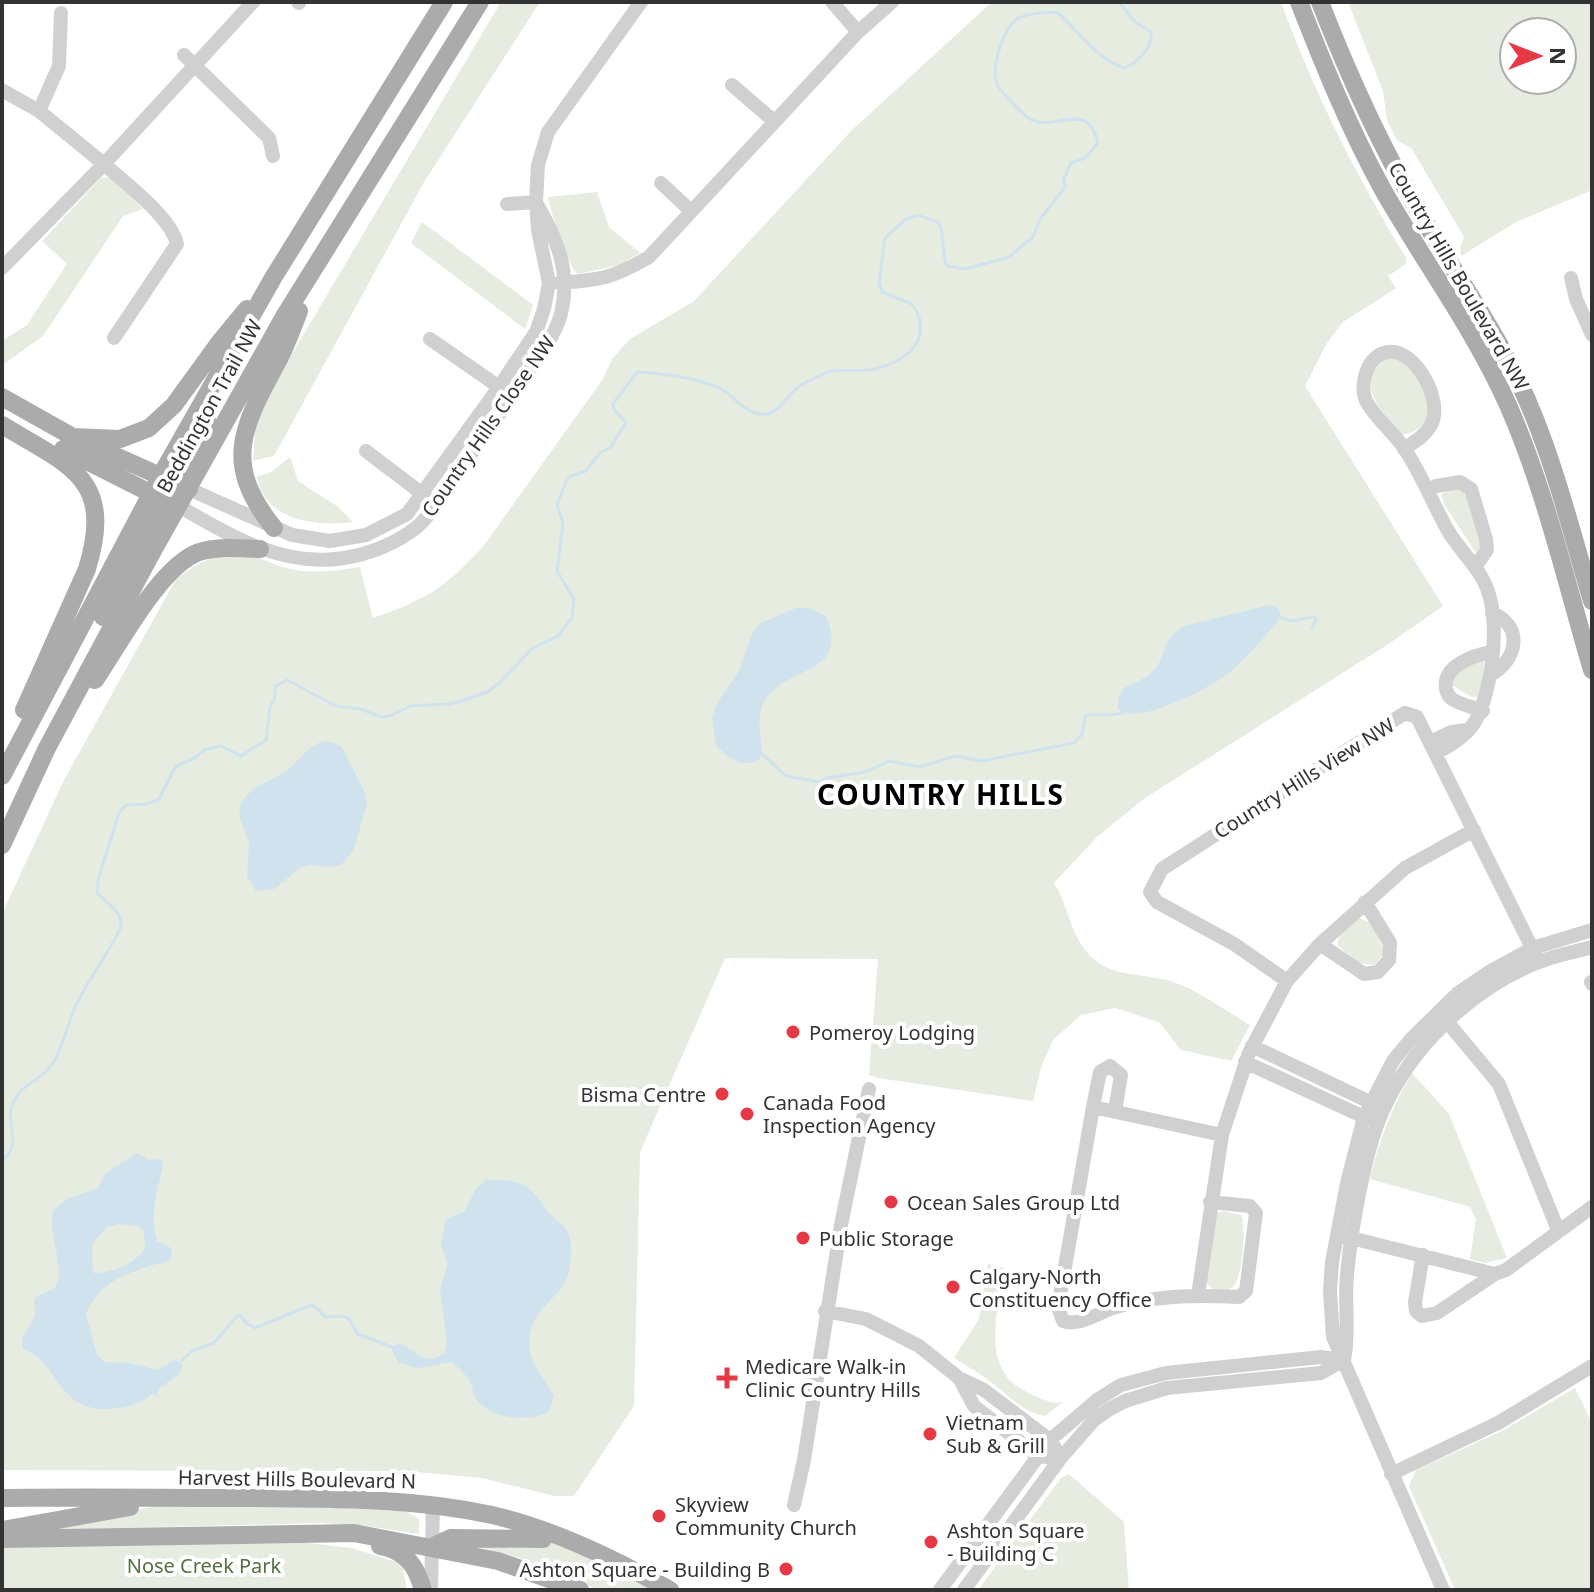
<svg xmlns="http://www.w3.org/2000/svg" width="1594" height="1592" viewBox="0 0 1594 1592" font-family="'Noto Sans',sans-serif">
  <style>
    .green { fill: #e6ecdf; fill-rule: evenodd }
    .water { fill: #cfe2ee; fill-rule: evenodd }
    .lines { fill: none; stroke-linecap: round; stroke-linejoin: round }
    .stream { stroke: #cfe2ee; stroke-width: 3 }
    .minor { stroke: #d0d0d0; stroke-width: 14 }
    .major { stroke: #ababab; stroke-width: 18 }
    .poi-dot { fill: #e63946; stroke: #fff; stroke-width: 3 }
    .labels { text-anchor: middle; dominant-baseline: central; stroke-width: 8; stroke-linejoin: round; paint-order: stroke }
    .street-label { font-size: 20px; fill: #333; stroke: #fff }
    .poi-label { font-size: 20px; fill: #333; stroke: #fff; text-anchor: start }
    .park-label { font-size: 20px; fill: #56703f; stroke: #fff }
    .district-label { font-size: 28px; font-weight: bold; letter-spacing: 2px; fill: #000; stroke: #fff }
  </style>
  <rect width="100%" height="100%" fill="#fff"/>
  <path class="green" d="M501,2H540L424,182L274,456L253,461L255,427L280,374Z
    M992,2H1281C1315,95 1355,173 1406,258V264L1388,276L1396,288L1343,322L1327,343L1305,386L1443,606L1387,645L1145,798L1097,837L1054,883C1067,903 1070,931 1085,950C1109,982 1148,970 1181,985C1205,995 1227,1012 1250,1025L1231,1061L1181,1050L1159,1022L1115,1008L1081,1015L1053,1040L1041,1067L1033,1101L878,1078L869,1075L878,959L725,958L640,1152L634,1406L574,1496H555L482,1478L405,1471L2,1470V914L64,780L175,581C191,564 225,549 249,555C263,559 276,566 291,569C314,574 337,571 360,567L373,618L403,607L433,592L455,575L482,548L603,379L612,359L630,339L694,301L852,130Z
    M1348,2H1592V190L1516,222L1461,256L1460,247L1464,237L1412,149L1397,140L1387,120L1383,91ZM1562,32V80H1514V32Z
    M113,177L143,209L123,216L43,336L4,364L2,341L27,325L67,264L42,241L101,178Z
    M597,192L609,227L640,253L619,265L578,274C567,267 551,211 548,197Z
    M422,222L533,305L525,329L411,243Z
    M1391,356C1425,367 1453,425 1402,435C1380,409 1350,381 1391,356Z
    M290,457L298,481L337,506L353,522C316,527 265,521 257,477L271,472Z
    M1457,487C1476,497 1477,529 1481,548L1476,553L1444,504L1441,494Z
    M1480,659L1484,661L1482,689L1478,697H1471L1452,685C1453,670 1467,665 1480,659Z
    M1359,918L1371,923L1383,947L1382,956L1374,965L1359,963L1337,945L1340,935Z
    M1412,1073L1449,1114L1507,1258L1485,1263L1470,1259L1476,1219L1470,1207L1370,1179C1379,1140 1392,1107 1412,1073Z
    M1223,1211L1241,1215C1247,1225 1242,1280 1233,1287C1227,1292 1220,1291 1213,1290L1205,1281L1217,1213Z
    M988,1264L1004,1268C998,1314 977,1373 1033,1395C1044,1400 1052,1404 1063,1402L1045,1416C1020,1412 1006,1392 987,1379C976,1371 965,1365 954,1358L979,1319Z
    M1575,1388L1592,1423V1590H1455L1409,1486L1416,1470L1502,1431Z
    M1069,1474L1124,1522L1129,1590H978L1061,1478Z
    M369,1504L406,1511L419,1519V1534L361,1525L322,1523L35,1530L36,1527L157,1506Z
    M282,1540L352,1548L402,1564L407,1590H2V1548L142,1542Z
    M547,1542L567,1546L662,1590H599L520,1558L472,1545Z"/>
  <path class="water" d="M1270,605L1277,607L1280,614L1276,624C1259,642 1242,664 1222,678C1202,691 1137,726 1118,709C1117,679 1137,688 1153,671C1169,654 1158,642 1184,626Z
    M796,608H808L826,616C852,677 781,665 763,704C755,721 764,742 760,759C743,770 728,758 716,745L712,718L716,705L739,671L753,631L761,623Z
    M325,740L341,746L365,793L367,803L354,849L342,864L333,867L309,865L300,868L274,889L256,891L247,876L249,843L239,816L241,802L253,789L287,771L311,747Z
    M137,1153L148,1160L161,1159L163,1164C158,1190 149,1215 157,1241L171,1248L172,1257C165,1264 159,1263 149,1266C121,1275 97,1286 86,1314L97,1355L105,1362L129,1363L158,1370L176,1359L183,1366L178,1375L157,1390V1397L152,1394C142,1403 132,1406 118,1408C56,1417 62,1363 23,1349L22,1339L35,1315L34,1299C40,1292 50,1293 56,1286C66,1271 47,1231 53,1210L69,1198L98,1188L105,1174ZM118,1224L138,1226L144,1231L145,1249C133,1265 113,1273 93,1273L92,1244L107,1227Z
    M485,1180C517,1179 528,1181 546,1209C552,1218 562,1222 567,1231C572,1241 572,1251 570,1261C569,1269 568,1278 564,1284C554,1299 536,1311 531,1329C523,1359 541,1372 554,1396L548,1412C527,1423 492,1419 476,1399C473,1395 473,1390 472,1386C467,1375 461,1369 451,1362L419,1368L399,1363L392,1351L395,1345L401,1344C416,1352 429,1368 445,1352L447,1343L440,1289L448,1264L441,1245L446,1219L464,1212L476,1189Z"/>
  <g class="lines">
    <path class="stream" d="M1278,617L1292,621L1313,617L1316,619L1312,629
      M761,753L786,776L821,782L827,778L866,772L889,761L920,767L955,756L981,761L1074,743L1082,734L1086,715C1100,713 1109,717 1123,713
      M2,1161C26,1140 1,1123 15,1099C24,1083 41,1080 51,1066C63,1049 66,1027 75,1008C87,979 109,955 121,926C122,911 107,903 97,893L98,880L119,813L126,805L147,804L159,799L176,766L193,759L205,750L221,746L241,756L266,740L270,707L274,700L276,686L287,680L336,706L361,709L381,717L390,716L410,706L449,704L462,701L487,692L498,684L533,648L558,636L572,618L574,599L557,571L563,523L557,504L566,482L571,476L586,471L600,453L611,447L626,422L614,410L613,404L637,372C665,374 696,377 721,389C736,397 744,413 762,414C778,415 785,399 795,390C802,382 813,380 821,375C835,367 855,372 870,370C904,363 937,340 912,304L882,292L879,283L885,238L906,219L918,215C924,218 932,219 937,222C946,228 940,253 947,266L965,269L1009,257L1033,237L1040,219L1065,187L1064,179L1071,163L1085,158L1098,143C1087,99 1059,131 1032,120C1026,118 1002,93 998,86C989,72 1003,27 1017,19C1025,14 1050,11 1058,13C1080,32 1097,60 1125,68C1138,62 1153,47 1151,32L1134,21L1119,2
      M181,1361L192,1351L214,1343L237,1316L240,1315L246,1323L255,1328L311,1305L316,1307L325,1317L342,1316L349,1319L358,1334L394,1348"/>
    <path class="minor" d="M298,2L299,3
      M832,2L858,32
      M184,55L269,138L273,156
      M732,85L774,121
      M2,90L39,111L104,164L253,2
      M39,111L59,66L61,13
      M661,183L691,211
      M507,204L536,202
      M2,268L104,164C125,183 171,217 177,244L114,338
      M1571,278L1576,299L1592,335
      M559,283C601,280 613,278 649,257L858,32L892,2
      M430,339L505,391
      M1404,449C1414,442 1425,436 1431,425C1444,402 1416,348 1388,352C1367,355 1359,384 1366,401C1375,418 1393,432 1404,448C1421,473 1432,502 1447,529C1457,547 1472,560 1482,578C1498,605 1495,650 1489,680C1481,719 1473,735 1435,753
      M366,451L429,499
      M189,489L292,535L330,541L366,535L407,514L499,387L536,332L544,309L549,283L538,230L536,202L538,165L548,132L641,2
      M1428,491L1436,486L1460,482L1471,489L1486,539L1487,550L1475,567
      M179,506C229,536 284,568 344,558C370,554 397,543 417,527C434,512 447,487 461,468C485,435 508,402 531,368C543,350 558,331 562,309C570,270 557,240 538,206
      M1490,675C1518,660 1524,626 1492,613
      M1483,711C1473,707 1461,705 1452,699C1448,696 1447,693 1446,689C1442,665 1475,655 1492,652
      M1430,742L1451,732L1467,730
      M1320,944L1364,974L1378,972L1389,960L1390,943L1365,902
      M1287,981L1234,944L1157,902L1150,892L1162,869L1405,713L1417,717L1539,962
      M1591,982L1592,984
      M1444,1018L1499,1084L1558,1230
      M1245,1062L1364,1117L1381,1116L1372,1103L1252,1046
      M1093,1107L1100,1072L1110,1066L1121,1075L1115,1111
      M1210,1202L1250,1206L1256,1213L1246,1291L1239,1297C1196,1295 1150,1295 1110,1309C1095,1315 1079,1326 1063,1321L1058,1307L1093,1107L1222,1135
      M1343,1236L1495,1274L1506,1270L1592,1207
      M1423,1255L1415,1302L1416,1311L1422,1316L1437,1313L1495,1274
      M1198,1295L1222,1135L1249,1053L1287,981L1320,944L1405,868L1474,830
      M825,1311L866,1319L919,1346L959,1378L984,1390L1050,1440L1055,1448
      M1344,1360C1350,1332 1344,1304 1347,1275C1351,1231 1364,1155 1381,1115C1409,1048 1472,988 1539,962C1556,955 1575,952 1592,947
      M959,1378L974,1406L1038,1456L1048,1457
      M1391,1474L1498,1423L1592,1366
      M794,1505L804,1460L841,1225L869,1089
      M431,1590L433,1505
      M940,1590L1050,1440L1097,1400L1121,1385L1166,1373L1321,1357L1344,1360
      M964,1590L1060,1459L1094,1420L1108,1410L1125,1401L1167,1388L1321,1373L1344,1360
      M1443,1590L1333,1337L1330,1291L1332,1262L1347,1183L1364,1117L1393,1061L1411,1039L1458,993L1489,972L1533,948L1592,930"/>
    <path class="major" d="M1299,2C1324,66 1350,130 1383,190C1424,262 1474,329 1508,405C1545,489 1566,582 1592,670
      M1320,2C1348,74 1379,143 1418,210C1451,268 1490,322 1519,382C1552,452 1570,527 1592,601
      M2,397L73,437L189,489
      M2,425C69,466 115,477 87,569L24,710
      M73,437L120,439L149,428L174,405L219,343L247,309
      M63,449L162,499
      M176,494L174,483L207,420
      M274,528C220,461 244,425 280,357C287,343 293,327 299,311
      M103,617L162,499L161,489
      M95,680C119,645 160,566 199,552C218,546 240,548 260,549
      M2,776L160,477L273,278L444,2
      M2,845L47,748L150,556L285,315L480,2
      M2,1498C83,1497 164,1498 244,1498C328,1499 410,1497 492,1515C554,1529 615,1559 670,1590
      M2,1530L130,1507
      M2,1539L354,1533L498,1561L580,1590
      M380,1546C406,1551 416,1565 423,1590
      M432,1547L451,1538L543,1539"/>
  </g>
  <g class="poi-dot">
    <circle cx="793" cy="1032" r="8"/>
    <circle cx="722" cy="1094" r="8"/>
    <circle cx="747" cy="1114" r="8"/>
    <circle cx="891" cy="1202" r="8"/>
    <circle cx="803" cy="1238" r="8"/>
    <circle cx="953" cy="1287" r="8"/>
    <path d="M723 1366h8v8h8v8h-8v8h-8v-8h-8v-8h8z"/>
    <circle cx="930" cy="1434" r="8"/>
    <circle cx="659" cy="1516" r="8"/>
    <circle cx="931" cy="1542" r="8"/>
    <circle cx="786" cy="1569" r="8"/>
  </g>
  <g class="labels">
    <g class="street-label">
      <text transform="translate(1459 276) rotate(60)">Country Hills Boulevard NW</text>
      <text transform="translate(209 406) rotate(-61)">Beddington Trail NW</text>
      <text transform="translate(488 426) rotate(-55)">Country Hills Close NW</text>
      <text transform="translate(1304 778) rotate(-32)">Country Hills View NW</text>
      <text transform="translate(297 1479) rotate(1)">Harvest Hills Boulevard N</text>
    </g>
    <g class="poi-label">
      <text x="809" y="1032">Pomeroy Lodging</text>
      <text x="706" y="1094" text-anchor="end">Bisma Centre</text>
      <text x="763" y="1102">Canada Food<tspan x="763" dy="23">Inspection Agency</tspan></text>
      <text x="907" y="1202">Ocean Sales Group Ltd</text>
      <text x="819" y="1238">Public Storage</text>
      <text x="969" y="1276">Calgary-North<tspan x="969" dy="23">Constituency Office</tspan></text>
      <text x="745" y="1366">Medicare Walk-in<tspan x="745" dy="23">Clinic Country Hills</tspan></text>
      <text x="946" y="1422">Vietnam<tspan x="946" dy="23">Sub &amp; Grill</tspan></text>
      <text x="675" y="1504">Skyview<tspan x="675" dy="23">Community Church</tspan></text>
      <text x="947" y="1530">Ashton Square<tspan x="947" dy="23">- Building C</tspan></text>
      <text x="770" y="1569" text-anchor="end">Ashton Square - Building B</text>
    </g>
    <g class="park-label">
      <text x="204" y="1565">Nose Creek Park</text>
    </g>
    <g class="district-label">
      <text x="941" y="794">COUNTRY HILLS</text>
    </g>
  </g>
  <rect width="1594" height="1592" fill="none" stroke="#333333" stroke-width="8"/>
  <g transform="translate(1538 56) rotate(90)"><circle r="38" fill="#ffffff" stroke="#adadad" stroke-width="2"/>
  <path d="M0-6L14 30L0 20L-14 30Z" fill="#e63946"/>
  <text y="-12" font-size="22" font-weight="bold" text-anchor="middle" fill="#333333">N</text>
  </g>
</svg>
